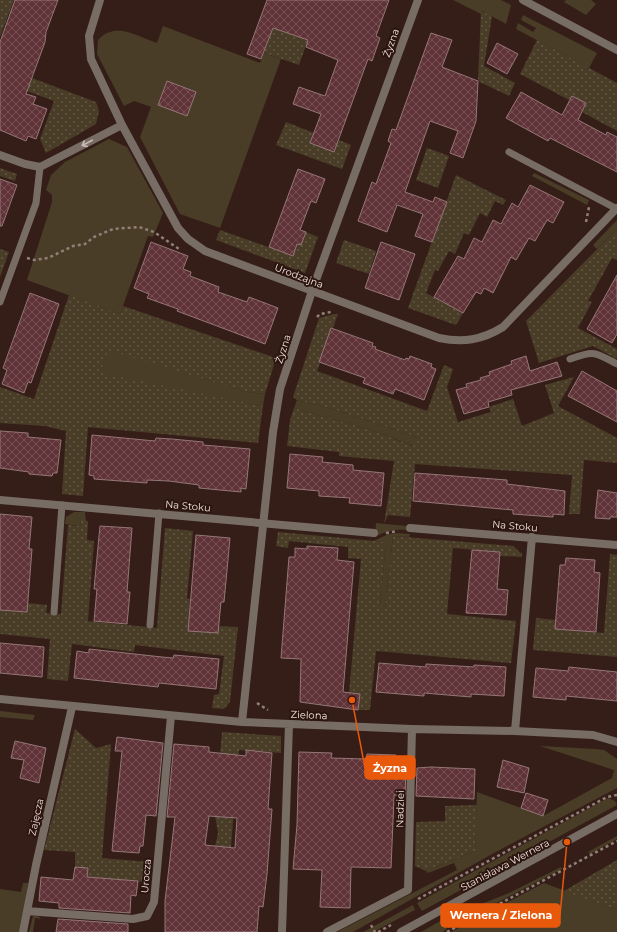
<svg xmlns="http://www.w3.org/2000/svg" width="617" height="932" viewBox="0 0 617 932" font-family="Montserrat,sans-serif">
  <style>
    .grass { fill: #493d27 }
    .garden { fill: url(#garden-dots) }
    .building { fill: url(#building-cross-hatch); stroke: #957678; fill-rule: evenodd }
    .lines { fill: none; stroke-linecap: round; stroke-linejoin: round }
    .path { stroke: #937f7a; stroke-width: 2.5; stroke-dasharray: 3 3; stroke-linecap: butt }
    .service { stroke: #776d65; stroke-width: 7 }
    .minor { stroke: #776d65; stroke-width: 8 }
    .tertiary { stroke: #776d65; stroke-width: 8 }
    .oneway { stroke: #cabbb6 }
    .labels { text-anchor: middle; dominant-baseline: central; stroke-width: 4; stroke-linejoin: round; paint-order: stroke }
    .street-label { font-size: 10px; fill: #f6e5e1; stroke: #2b150e }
    .leader { fill: none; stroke: #e8590c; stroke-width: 1.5 }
    .callout-dot { fill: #e8590c; stroke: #2b150e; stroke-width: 1.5 }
    .callout { fill: #e8590c; stroke: #e8590c; stroke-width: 1.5 }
    .callout-label { font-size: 11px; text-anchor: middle; font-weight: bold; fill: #fff }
  </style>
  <defs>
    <pattern id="garden-dots" width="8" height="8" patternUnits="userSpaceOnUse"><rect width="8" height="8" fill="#493d27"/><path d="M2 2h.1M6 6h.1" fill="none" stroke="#645946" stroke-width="1.8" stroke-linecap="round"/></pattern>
    <pattern id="building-cross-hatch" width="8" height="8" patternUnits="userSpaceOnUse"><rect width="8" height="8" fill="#5f3337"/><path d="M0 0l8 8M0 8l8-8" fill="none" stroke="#775054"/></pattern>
  </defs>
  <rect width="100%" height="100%" fill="#351e18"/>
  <path class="grass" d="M453,0H501L511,5L506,24L482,11L481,14Z
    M566,0H591L596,4L586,15L564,2Z
    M523,15L597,53L589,68L516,29L518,23L533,32L536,28L521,20Z
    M163,26L260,63L264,53L281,59L220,228L180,214L140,137L151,107L134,101L124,106L97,54L98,40C115,21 137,36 157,43Z
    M109,139L127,147L163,213L153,237L148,236L120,314L27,280L52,202V195L46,190L51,175L65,162Z
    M534,173L589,200L587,205L532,176Z
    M617,220V229L597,249L593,245Z
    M108,349L247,392L265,394L263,406L99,374Z
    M297,400L336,410L417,437L414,446L374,431L294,408Z
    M74,512H85L86,521H81L80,526L65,524L66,517Z
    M376,523L407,526L406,530C394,529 386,531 375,537Z
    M397,533L410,534L409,537L393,536L385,607L380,606L386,542L374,541L388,534Z
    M0,711L35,715L33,720L0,717Z
    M540,746L596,749L604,750L617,759V788L494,853L353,932H337L457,870L454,863L428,873L426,871L475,851L477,792L543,816L612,778L614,770Z
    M608,798L615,801L617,805L422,911L417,903Z
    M617,836V839L590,854L588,852Z
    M561,867L562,869L454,925L451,916L509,893Z
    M23,883H28L21,932H0V889L21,892Z
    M544,883L617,910V932H451Z
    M413,905L415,910L373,932H363Z
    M33,916H38L41,919L35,918L33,932H29Z
    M442,920L447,929L442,932H421Z"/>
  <path class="garden" d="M0,0H14L0,37Z
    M481,11L492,16L484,66L515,83L509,96L478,81Z
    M273,28L308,40L299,65L264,53Z
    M537,40L617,83V131L582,112L586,103L572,96L569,100L520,74Z
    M0,66L96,102L99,111L96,124L46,153L40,139L54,101L0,81Z
    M286,122L314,133L334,152L339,140L351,145L342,169L276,145Z
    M427,148L449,156L438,188L416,180Z
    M0,168L17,174L15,181L0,176Z
    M456,175L506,200L503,205L495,201L487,217L480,213L469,235L464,233L455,254L449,251L438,271L435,270L426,293L463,313L456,325L408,308Z
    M617,229V260L612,258L588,301L592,302L578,328L617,349V358H615L593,346L539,363L526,321Z
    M220,230L293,256L297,244L301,245L306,232L318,237L305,273L216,240Z
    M344,240L376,251L369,274L336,263Z
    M0,249L9,252L0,277Z
    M69,295L120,314L123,306L276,358L265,394L247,392L108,350L100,373L263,406L258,443L88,427L83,496L62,494L66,431L45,426L0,423V387L34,399Z
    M334,314H338L317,371L427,411L444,365L453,369L447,387L458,422L491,412L489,407L513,399L522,426L554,413L545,385L574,377L558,406L617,438V463L584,460L580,514H569L572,475L415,464L410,517L388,515L384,524L394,461L339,456V452L287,446L290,420L294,408L374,431L413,446L417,437L336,410L297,400L293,397L319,318Z
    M81,521H88L87,540L94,541L88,621L157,628L165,528L193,531L187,598L190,599L188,631L217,633L218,626L238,627L230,702L224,709L212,708L214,695L219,694L224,656L135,645L134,652L72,644L68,681L47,679L50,639L0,634V610L27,603L47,605L46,613L61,614L68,525L80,526Z
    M278,532L386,542L380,606L385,607L393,536L513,546L522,554V557L500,556V552L453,548L447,614L516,621L511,663L376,651L370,710H358L360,694L349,693L361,559L348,558V547L289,541L288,548L276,546Z
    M610,554L617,555V657L533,650L536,618L556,620V629L604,633Z
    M75,729L96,748L111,744L102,858L149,862L147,882L108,879L86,898L88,868L75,867V852L44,850Z
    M222,732L281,736V753L239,750L225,918L196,932L218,833L215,816Z
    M477,805L475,851L426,871L415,866L416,822L445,821V806Z
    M617,860V910L564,891Z"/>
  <path class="building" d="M15,0H58L46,32L45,42L26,94L36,97L33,104L47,109L36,139L28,136L26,141L0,130V42Z
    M267,0H389L376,36L380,38L372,61L368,59L334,152L310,143L321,114L293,104L299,87L325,96L338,60L306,47L308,40L273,28L261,59L247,54Z
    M431,33L452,40L442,67L478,81L476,121L463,158L450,153L458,131L430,121L405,192L433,202L435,197L447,202L432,242L415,236L423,214L397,205L387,232L358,221L372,182L376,184L391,143L388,141L392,129L396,130Z
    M497,43L518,54L507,74L487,63Z
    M167,81L196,92L187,116L158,105Z
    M521,92L562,115L572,96L586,103L578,120L606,135L607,132L617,137V172L550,138L548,141L506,118Z
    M298,169L325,179L316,203L311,201L300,230L306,232L301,245L297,244L293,256L269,247Z
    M0,179L17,185L2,226H0Z
    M530,185L564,202L553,223L547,220L535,241L529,238L516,260L511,257L493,293L484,288L481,294L476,292L463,313L434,297L458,256L464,259L474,238L482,242L493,220L501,224L512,203L518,207Z
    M151,242L188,256L183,269L191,272L190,276L219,287L218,292L247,302L249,297L278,308L265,344L177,311L178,309L147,298L149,294L134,288Z
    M381,242L415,254L399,300L365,288Z
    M617,275V334L612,343L587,329Z
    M30,293L59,304L31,383L28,382L24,393L2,384L7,370L3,368Z
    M331,328L373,343L372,346L376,347L375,349L405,360L406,358L409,359L410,356L432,364L431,367L436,369L424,400L395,389L393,394L363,383L365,378L319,362Z
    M526,356L530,371L557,362L562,376L511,390L512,395L488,402L489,407L464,414L456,390L467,387L466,384L481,380L480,378L490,375L489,372L512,364L511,361Z
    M582,371L617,391V422L568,396Z
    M0,431L28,433V437L61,440L57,473H53L52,476L29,474V472L0,468Z
    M92,435L155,441L156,438L172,439L203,442V445L250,449L246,489L241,488V492L199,488V485L169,481L147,480V483L94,479V476L89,475Z
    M290,454L323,457L322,462L353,465V470L384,473L381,506L349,503L350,498L319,496V491L287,488Z
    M415,473L507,480V484L565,491L564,515L553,514V517L513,514V510L413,501Z
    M598,490L617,493V517H610V519L595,518Z
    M0,514L32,517L29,549H32L27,612L0,610Z
    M100,526L132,528L127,592H130L127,624L94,621L97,589H94Z
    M196,535L230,538L224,602H221L218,633L188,631Z
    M307,546L338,548L337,560L354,562L343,692L360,694L358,710L300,702L301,659L281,658L289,557H295V548L307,549Z
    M472,550L500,552L497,589L508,590L506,615L466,613Z
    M566,558L595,560L594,572L600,573L596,632L555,629L560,565H565Z
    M0,643L44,647L42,677L0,673Z
    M89,649L162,657L173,658L174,655L219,659L216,689L159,683L158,687L74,678L77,651L89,653Z
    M379,663L426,667V664L474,667V665L506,667L504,696L471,694V697L424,693V696L376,692Z
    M569,667L617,672V701L566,696V700L533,697L536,668L568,671Z
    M117,737L163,743L156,816L146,815L143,846H140L139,853L112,851L122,751H115Z
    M15,741L46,748L39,783L20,778L24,760L11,758Z
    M174,744L209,747V752L246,756V750L272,753L268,809H272L267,874L263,907L259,906L257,932H165V901L175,817H167ZM209,816L237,818L235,848L205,845Z
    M299,752L332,753L331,758L366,759L367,754L396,755V767H406L405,796L394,795V797L391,868L351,867L350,908L320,907L322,870L293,869L297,825Z
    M503,760L529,768L524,793L497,787Z
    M431,767L475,769L474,799L416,796L417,768Z
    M526,793L548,800L543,816L521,808Z
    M75,867L88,868L87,877L138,881L136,896L131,895L130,913L59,908V903L39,901L41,877L73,880Z
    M58,919L128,924V932H56Z"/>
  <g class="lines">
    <path class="path" d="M586,222L589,207
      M27,258L34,260L48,258L73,246L85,244L94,237L113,229L139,227L154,232L179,249
      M317,317L320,314L331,312
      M386,533L398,531
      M257,703L268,710
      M418,899L607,797L617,795
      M371,925L375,932
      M378,932L391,925
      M447,932L617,841"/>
    <path class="service" d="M509,152L617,209
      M0,302L36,203L40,167
      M570,359C595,350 594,352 617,364
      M54,612L62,505
      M150,625L159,513"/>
    <path class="minor" d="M100,0L89,36L91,59L122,125L178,228L188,239L205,251L439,338C463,343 482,340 503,327L617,208
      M523,0L617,50
      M0,155L25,164L40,167L122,125
      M0,500L374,533
      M410,528L617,545
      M0,699L242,722L412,729L515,731L593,735L617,742
      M242,722L273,432L280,389L312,291L418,0
      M515,731L532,537
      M27,911L133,919L147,916L154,902L171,716
      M23,932L36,865L72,707
      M282,932L289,724
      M327,932L408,890L412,729"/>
    <path class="tertiary" d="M401,932L617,814"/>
  </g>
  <defs><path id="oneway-shaft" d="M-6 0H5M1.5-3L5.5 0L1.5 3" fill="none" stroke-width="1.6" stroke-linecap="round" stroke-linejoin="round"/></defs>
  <use class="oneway" href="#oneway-shaft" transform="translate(87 143) rotate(152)"/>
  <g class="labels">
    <g class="street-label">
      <text transform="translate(391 43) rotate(-70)">Żyzna</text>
      <text transform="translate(299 276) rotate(21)">Urodzajna</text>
      <text transform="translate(283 349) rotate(-72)">Żyzna</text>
      <text transform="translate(188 506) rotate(5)">Na Stoku</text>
      <text transform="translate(515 526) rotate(5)">Na Stoku</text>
      <text transform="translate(309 715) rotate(2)">Zielona</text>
      <text transform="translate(400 809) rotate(-89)">Nadziei</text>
      <text transform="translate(36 817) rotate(-77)">Zajęcza</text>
      <text transform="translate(505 865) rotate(-28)">Stanisława Wernera</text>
      <text transform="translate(146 876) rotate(-85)">Urocza</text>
    </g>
  </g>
  <path class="leader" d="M352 700L365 768M567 842L560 915"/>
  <g class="callout-dot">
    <circle cx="352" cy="700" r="4"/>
    <circle cx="567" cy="842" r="4"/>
  </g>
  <g class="callout">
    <rect x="365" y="756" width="50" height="23" rx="4"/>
    <rect x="441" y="904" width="119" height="23" rx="4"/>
  </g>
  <g class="callout-label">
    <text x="390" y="772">Żyzna</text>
    <text x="501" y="919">Wernera / Zielona</text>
  </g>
</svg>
